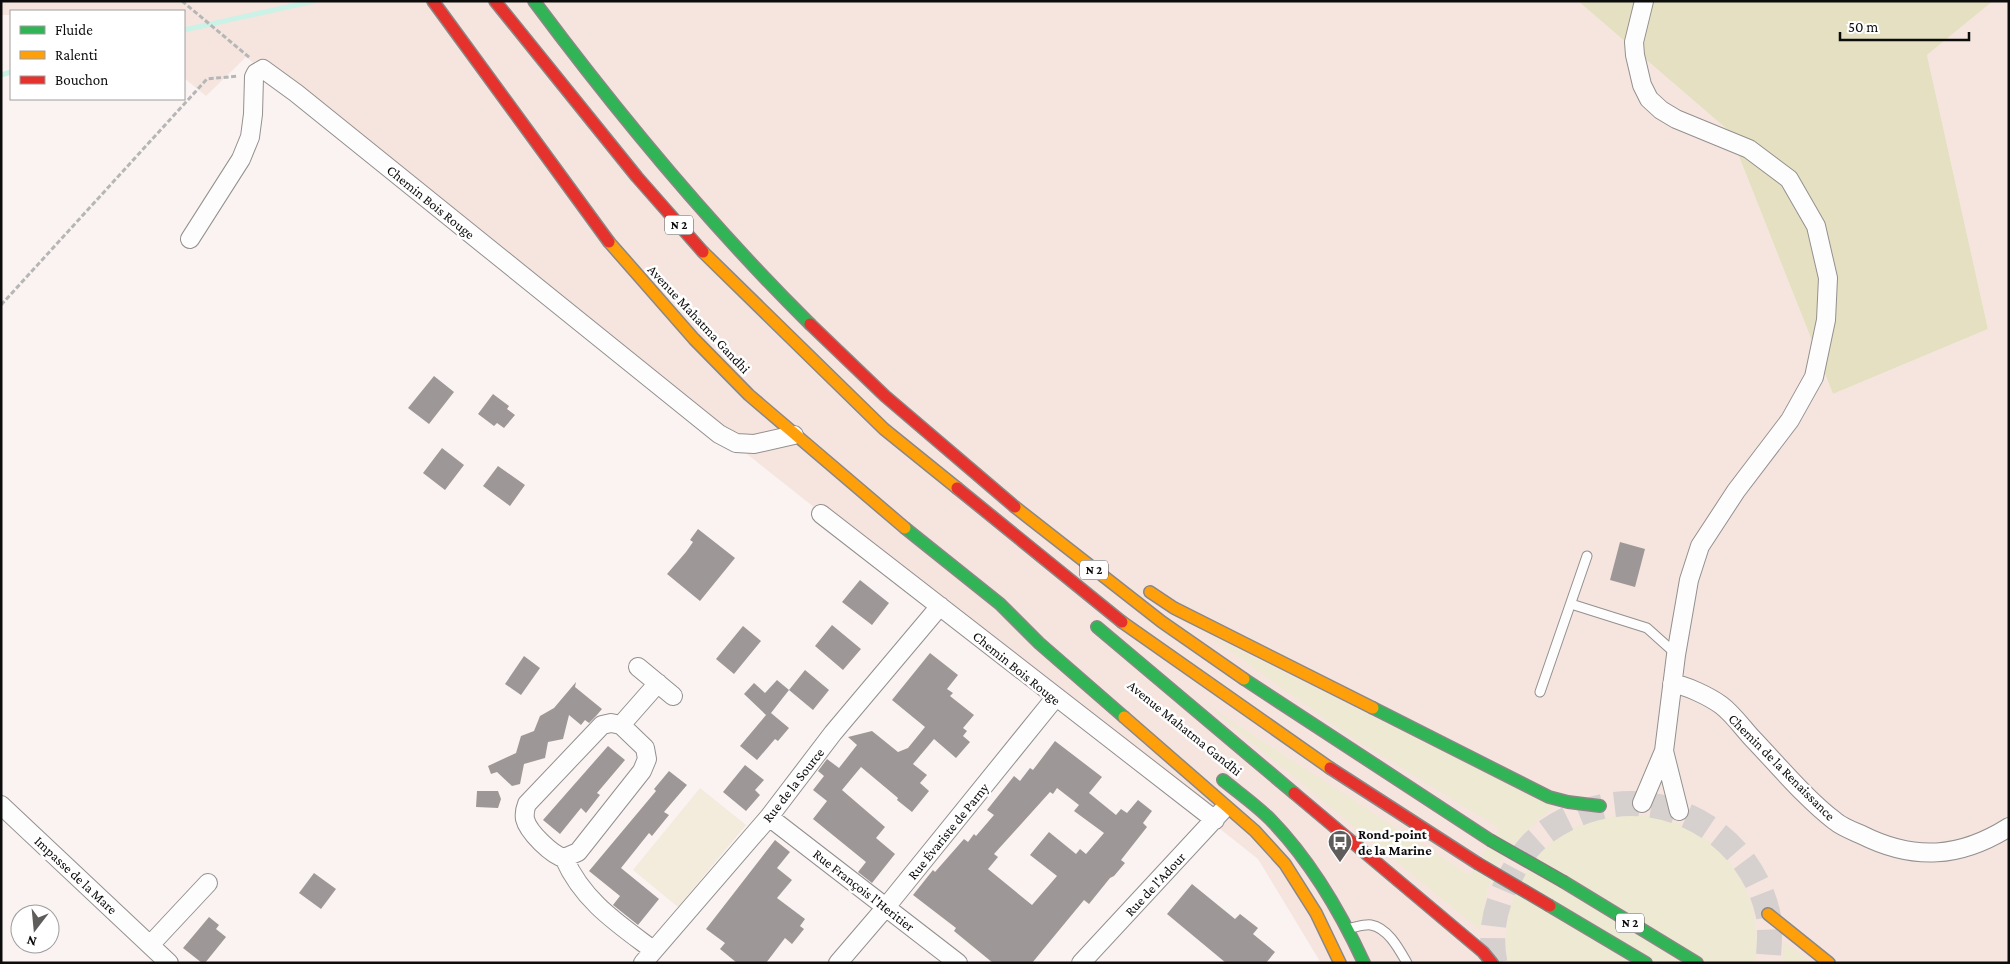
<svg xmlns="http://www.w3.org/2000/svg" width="2010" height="964" viewBox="0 0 2010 964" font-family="'Crimson Pro',serif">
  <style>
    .farmland { fill: #f5e5de }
    .green { fill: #eee9d3 }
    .forest { fill: #e5e0c1 }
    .pitch { fill: #f3ebdc }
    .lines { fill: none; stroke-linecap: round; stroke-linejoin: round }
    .stream { stroke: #caf2e7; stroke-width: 5 }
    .building { fill: #9d9897; fill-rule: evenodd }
    .secondary-tunnel { stroke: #d6d0cf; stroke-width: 25; stroke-dasharray: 25 12; stroke-linecap: butt }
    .lane-casing { stroke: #93908f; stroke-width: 11 }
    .street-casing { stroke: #93908f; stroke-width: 20 }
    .fast-casing { stroke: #8a8786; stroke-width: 14 }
    .slow-casing { stroke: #8a8786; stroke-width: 14 }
    .jam-casing { stroke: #8a8786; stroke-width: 14 }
    .path { stroke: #b7b6b6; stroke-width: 3; stroke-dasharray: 5 2.5; stroke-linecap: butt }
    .lane { stroke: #fefdfd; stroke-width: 9 }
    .street { stroke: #fefdfd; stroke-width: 18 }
    .fast { stroke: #30b455; stroke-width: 11 }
    .slow { stroke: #ff9f0a; stroke-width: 11 }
    .jam { stroke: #e5322d; stroke-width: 11 }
    .fast-bridge-casing { stroke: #807d7c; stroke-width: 14; stroke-linecap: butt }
    .jam-bridge-casing { stroke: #807d7c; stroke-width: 14; stroke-linecap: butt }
    .fast-bridge { stroke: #30b455; stroke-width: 11 }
    .jam-bridge { stroke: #e5322d; stroke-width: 11 }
    .labels { text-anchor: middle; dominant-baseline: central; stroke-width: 5; stroke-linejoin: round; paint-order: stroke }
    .shield { fill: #fff; stroke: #555; stroke-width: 1 }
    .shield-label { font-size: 12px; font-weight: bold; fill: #0c0c0c }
    .street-label { font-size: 14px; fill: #0c0c0c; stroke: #fff }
    .poi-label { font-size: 14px; font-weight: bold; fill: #0c0c0c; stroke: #fff; text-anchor: start }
  </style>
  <rect width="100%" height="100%" fill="#faf3f1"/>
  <path class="farmland" d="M1,1H1578L1729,131L1833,394L1988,329L1927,55L1993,1H2009V963H1321L1258,859L246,57L206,96L184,78V11H11V15H1Z"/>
  <path class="green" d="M1208,635L1554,807C1527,830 1499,852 1488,888C1484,901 1483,916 1480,930L1204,703L1470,876L1499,828L1342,731Z
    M1625,815C1643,815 1660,816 1677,823C1733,845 1765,904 1755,963H1508C1499,910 1524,854 1572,829C1589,820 1607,817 1625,815Z
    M1784,942L1812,963H1782Z"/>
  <path class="forest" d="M1578,1H1993L1927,55L1988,329L1833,394L1729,131Z"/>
  <path class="pitch" d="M700,788L746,825L678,907L633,870Z"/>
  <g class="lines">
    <path class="stream" d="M184,30L314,1
      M1,75L11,72"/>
  </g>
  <path class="building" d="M434,376L454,392L429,424L408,408Z
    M493,394L509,406L507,409L515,415L504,428L497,423L494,426L478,414Z
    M442,448L464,465L445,490L423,473Z
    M498,466L525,485L510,506L483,486Z
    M698,529L735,558L700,601L667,574L686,552L693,542L690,540Z
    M1620,542L1645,549L1635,587L1610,580Z
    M860,580L889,603L872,625L842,602Z
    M832,625L861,649L843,670L815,646Z
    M743,626L761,641L734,674L716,659Z
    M930,653L958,675L947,689L953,693L950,696L974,715L963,728L967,731L963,736L970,742L956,758L934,739L913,764L927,775L920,783L929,791L912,812L897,800L898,798L861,767L842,790L885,827L876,838L895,854L872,883L858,872L866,862L813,819L827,801L813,790L824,776L818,771L827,759L839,768L857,745L848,737L872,731L898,752L908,748L925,727L892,700Z
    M524,656L540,668L521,695L505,684Z
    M805,670L829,690L813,710L789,690L771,713L789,728L778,741L775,739L757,760L740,746L766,715L744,694L754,683L765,693L777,680L789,690Z
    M576,682L575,687L602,709L596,716L589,723L585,720L581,725L569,715L563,739L548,742L545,758L524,764L520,784L512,786L497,772L491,774L488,766L516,753L521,736L534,731L540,716L554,708Z
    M1055,741L1102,777L1089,793L1116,815L1121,809L1127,813L1138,800L1152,811L1143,823L1147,827L1121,860L1125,863L1114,876L1110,878L1089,904L1084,900L1032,963H993L954,931L956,928L913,895L933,870L935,872L964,839L968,842L974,834L976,836L994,815L987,810L1014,776L1020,781L1030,768L1033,770ZM1057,788L1079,805L1074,811L1104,833L1086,854L1080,849L1076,854L1049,832L1030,855L1057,876L1032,905L988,869L998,857L994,854L1050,792L1053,794Z
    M608,746L625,760L597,793L600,795L586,813L581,808L560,834L543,820Z
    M745,765L764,780L755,790L760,795L746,811L723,792Z
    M669,771L687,785L664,812L669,815L652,836L649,833L621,868L659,899L638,925L613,905L620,896L589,871L656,791L654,789Z
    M477,791H498L501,799L498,808L476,807Z
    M775,840L790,852L777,868L792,880L777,898L805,919L800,926L804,929L792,944L785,938L766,963H737L720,949L725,943L706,929Z
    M314,873L336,889L321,909L299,893Z
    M1192,884L1235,919L1240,914L1258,928L1253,934L1275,952L1266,963H1226L1167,914Z
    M209,917L219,925L216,929L226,937L205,963H202L183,948Z"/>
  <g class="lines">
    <path class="secondary-tunnel" d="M1495,963C1489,933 1495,906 1509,879C1515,868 1521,856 1529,847C1544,830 1566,818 1586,811C1664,784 1750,833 1768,914C1771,930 1769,947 1768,963"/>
    <defs>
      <path id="lane" d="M1571,604L1647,628L1676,654
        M1540,692L1587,556
        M1350,928C1356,927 1365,924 1371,925C1388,928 1399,949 1407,963"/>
      <path id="street" d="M190,239L241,159L250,137L253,114L254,77L256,73L263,69L296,93L719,434L736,443L754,444L794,435
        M821,514L1215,820
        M638,667L673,696
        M1672,684C1684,684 1710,697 1721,705C1732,713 1742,727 1752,738C1777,764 1806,799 1835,821C1842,827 1853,831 1862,835C1914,861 1960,858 2009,827
        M621,725L658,683
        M1664,751L1679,811
        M1642,803L1664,751L1676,655L1689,580L1700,546L1736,491L1790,420L1814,377L1826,320L1828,278L1816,226L1789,179L1749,149L1676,119L1661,110L1649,99L1642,85L1635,55L1634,42L1644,1
        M1,805L169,963
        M769,817L958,963
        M564,858C552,855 528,832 525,819C524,813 525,809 527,804L602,725L611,723L621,725L645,748L647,759L642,771L578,852L564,858C583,901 617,923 653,950
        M150,945L208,883
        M643,963L769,817L833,733L940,606
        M838,963L886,907L1055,698
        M1081,963L1222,811"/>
      <path id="fast" d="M534,1C619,115 709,224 810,324
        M905,528L1000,604L1039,643L1124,717
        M1097,627L1294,793
        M1244,679L1490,840
        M1373,708L1549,797L1568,802L1600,806
        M1223,780C1239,793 1256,805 1270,819C1311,861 1340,911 1364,963
        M1564,882L1697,963
        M1550,906L1646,963"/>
      <path id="slow" d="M609,242L694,339L749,395L905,528
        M703,252L884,429L957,488
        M1015,507L1162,622L1244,679
        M1150,592L1174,608L1373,708
        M1122,622L1330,768
        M1124,717L1255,831L1285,864L1316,913L1340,963
        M1768,914L1829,963"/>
      <path id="jam" d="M433,1L609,242
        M495,1L637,177L703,252
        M810,324L885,396L1015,507
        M957,488L1122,622
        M1330,768L1477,863
        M1294,793L1483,952L1492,963"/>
    </defs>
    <use href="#lane" class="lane-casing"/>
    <use href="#street" class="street-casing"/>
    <use href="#fast" class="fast-casing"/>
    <use href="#slow" class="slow-casing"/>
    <use href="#jam" class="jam-casing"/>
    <path class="path" d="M182,1L250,58
      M1,305L207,79L238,76"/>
    <use href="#lane" class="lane"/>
    <use href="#street" class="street"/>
    <use href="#fast" class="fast"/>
    <use href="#slow" class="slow"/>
    <use href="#jam" class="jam"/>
    <defs>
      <path id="fast-bridge" d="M1490,840L1564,882"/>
      <path id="jam-bridge" d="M1477,863L1550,906"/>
    </defs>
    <use href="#fast-bridge" class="fast-bridge-casing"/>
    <use href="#jam-bridge" class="jam-bridge-casing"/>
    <use href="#fast-bridge" class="fast-bridge"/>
    <use href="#jam-bridge" class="jam-bridge"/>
  </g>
  <defs>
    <symbol id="bus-pin" viewBox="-11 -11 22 30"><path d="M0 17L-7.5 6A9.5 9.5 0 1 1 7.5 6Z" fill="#5f5d5c" stroke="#fff"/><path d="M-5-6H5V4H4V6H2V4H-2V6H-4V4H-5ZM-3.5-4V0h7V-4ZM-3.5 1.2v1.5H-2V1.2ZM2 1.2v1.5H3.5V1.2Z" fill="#fff"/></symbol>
  </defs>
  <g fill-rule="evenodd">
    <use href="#bus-pin" x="1326" y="828" width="28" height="38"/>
  </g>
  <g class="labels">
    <g class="shield">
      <rect x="665" y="215.5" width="28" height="19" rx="4"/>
      <rect x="1080" y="560.5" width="28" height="19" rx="4"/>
      <rect x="1616" y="913.5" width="28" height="19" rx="4"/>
    </g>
    <g class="shield-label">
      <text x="679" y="225">N 2</text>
      <text x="1094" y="570">N 2</text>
      <text x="1630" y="923">N 2</text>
    </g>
    <g class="street-label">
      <text transform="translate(431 202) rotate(39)">Chemin Bois Rouge</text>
      <text transform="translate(699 319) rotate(47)">Avenue Mahatma Gandhi</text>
      <text transform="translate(1017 668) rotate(39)">Chemin Bois Rouge</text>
      <text transform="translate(1185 728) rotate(39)">Avenue Mahatma Gandhi</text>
      <text transform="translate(1782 767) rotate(45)">Chemin de la Renaissance</text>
      <text transform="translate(793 785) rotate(-52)">Rue de la Source</text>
      <text transform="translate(948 831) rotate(-51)">Rue Évariste de Parny</text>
      <text transform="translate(76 875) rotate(43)">Impasse de la Mare</text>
      <text transform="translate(1155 884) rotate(-47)">Rue de l'Adour</text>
      <text transform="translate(864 890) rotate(38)">Rue François l'Heritier</text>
    </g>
    <g class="poi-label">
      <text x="1358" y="834">Rond-point<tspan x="1358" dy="16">de la Marine</tspan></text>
    </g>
  </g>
  <rect width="2010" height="964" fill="none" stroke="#0c0c0c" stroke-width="5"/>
  <rect x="10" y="10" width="175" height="90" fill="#ffffff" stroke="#9e9e9e"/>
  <rect x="20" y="26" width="25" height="8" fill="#30b455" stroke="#9e9e9e"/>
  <text x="55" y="35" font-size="15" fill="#0c0c0c">Fluide</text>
  <rect x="20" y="51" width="25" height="8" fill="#ff9f0a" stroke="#9e9e9e"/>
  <text x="55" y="60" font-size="15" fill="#0c0c0c">Ralenti</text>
  <rect x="20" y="76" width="25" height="8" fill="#e5322d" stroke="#9e9e9e"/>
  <text x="55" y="85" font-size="15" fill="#0c0c0c">Bouchon</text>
  <g transform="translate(35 929) rotate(196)"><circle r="24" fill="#ffffff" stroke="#9e9e9e"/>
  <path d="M0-4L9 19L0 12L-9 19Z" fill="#5f5d5c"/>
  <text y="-8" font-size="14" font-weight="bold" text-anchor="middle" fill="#0c0c0c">N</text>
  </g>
  <path d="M1840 32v8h129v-8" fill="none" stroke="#0c0c0c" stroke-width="2.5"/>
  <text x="1848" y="32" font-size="15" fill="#0c0c0c" stroke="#ffffff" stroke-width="4" paint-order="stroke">50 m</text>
</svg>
